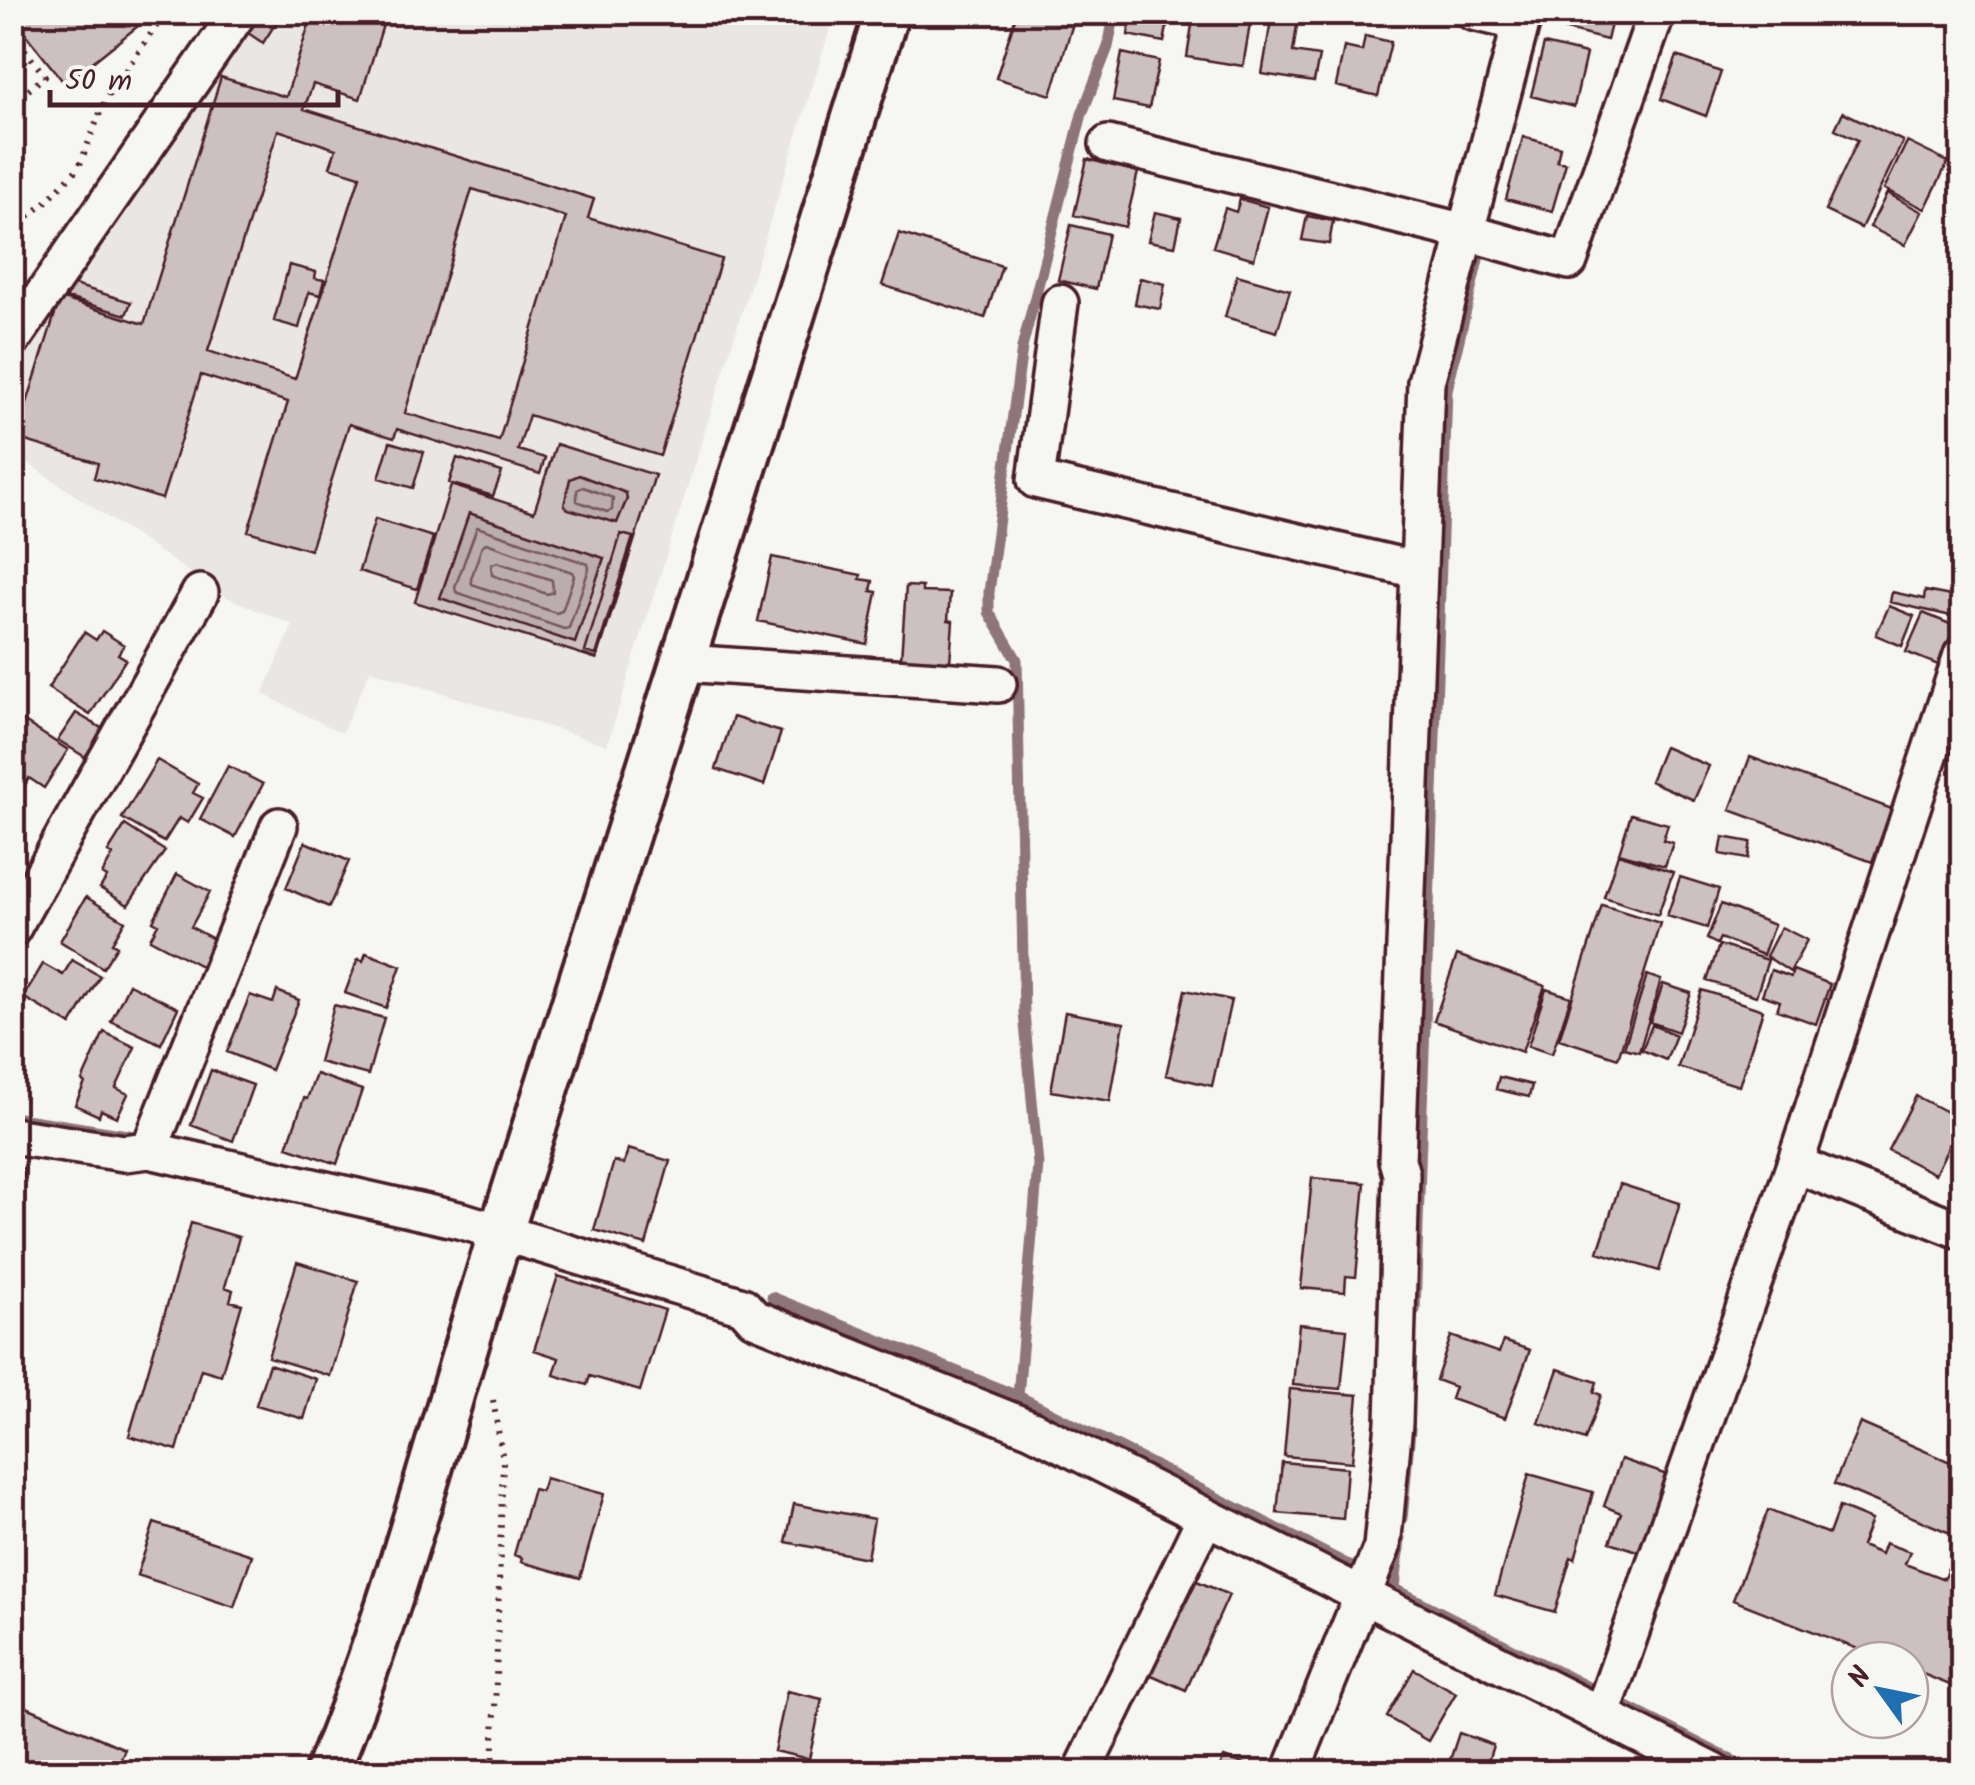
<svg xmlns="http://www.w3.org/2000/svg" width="1975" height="1785" viewBox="0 0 1975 1785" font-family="Kalam,sans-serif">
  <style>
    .built { fill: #e9e6e3 }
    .water { fill: #bbadae; stroke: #8e747a; stroke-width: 2.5 }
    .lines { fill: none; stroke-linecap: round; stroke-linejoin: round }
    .shore { stroke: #77585f; stroke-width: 2.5 }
    .stream { stroke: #8e747a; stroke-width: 11 }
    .building { fill: #ccc1c0; stroke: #4a1f2b; stroke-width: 2.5; fill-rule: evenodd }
    .minor-casing { stroke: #4a1f2b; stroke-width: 42 }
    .tertiary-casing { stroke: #4a1f2b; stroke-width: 50 }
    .path { stroke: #4a1f2b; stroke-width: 6; stroke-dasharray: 2.5 8; stroke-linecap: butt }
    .minor { stroke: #f6f6f2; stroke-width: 35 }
    .tertiary { stroke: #f6f6f2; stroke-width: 42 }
  </style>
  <rect width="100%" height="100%" fill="#f6f6f2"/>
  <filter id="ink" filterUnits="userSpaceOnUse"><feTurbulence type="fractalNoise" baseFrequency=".01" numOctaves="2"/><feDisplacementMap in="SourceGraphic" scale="20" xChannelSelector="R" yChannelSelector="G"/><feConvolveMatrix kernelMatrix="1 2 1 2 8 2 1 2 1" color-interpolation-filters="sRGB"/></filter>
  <g filter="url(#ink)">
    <path class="built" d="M249,13H835L607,745L370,670L342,733L263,694L293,625L226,597L13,453V356Z"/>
    <path class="water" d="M579,475L626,493L627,499L617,523L568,509L564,505L570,479Z
      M469,513L604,558L575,643L440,598Z"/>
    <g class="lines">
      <path class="shore" d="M583,487L613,498L612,510L607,512L577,501V490Z
        M477,527L588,564L589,569L569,628L564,629L456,592L455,587Z
        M486,543L572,572L574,576L562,611L556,613L472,584L471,579L482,546Z
        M497,562L552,580L553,592L547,594L492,575L491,565Z"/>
      <path class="stream" d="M12,1117L134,1136
        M772,1297L1018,1396L1366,1574
        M1415,1310L1447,390L1482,243
        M1018,1396L1038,1165L1024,1013L1017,660L989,612V592L1022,348L1082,114L1108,47L1115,12
        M1402,1520L1410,1429
        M1391,1587L1755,1772
        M1395,1588L1400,1538"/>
    </g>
    <path class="building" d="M12,12H136L143,22L65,84L12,17Z
      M261,12L281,15L263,43L248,33Z
      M313,12H387L360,99L313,84L304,109L594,199L588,218L721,259L660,456L529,415L518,450L545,458L540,474L397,429L394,438L349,424L310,550L248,531L288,402L201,375L162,499L94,478L98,463L16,438L60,298L144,324L221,77L286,97ZM278,130L336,149L330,167L360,176L295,379L208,351ZM472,189L566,217L499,441L405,413Z
      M1017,12H1050L1074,20L1051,95L996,78Z
      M1132,12H1170L1164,42L1128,35Z
      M1194,12L1251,18L1243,66L1187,57Z
      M1567,12H1614L1607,40L1563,29Z
      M1272,15L1298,19L1293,52L1319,56L1314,82L1262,74Z
      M1365,36L1391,42L1378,96L1336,86L1344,47L1362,51Z
      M1544,44L1586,54L1574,107L1531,96Z
      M1122,53L1159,61L1149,108L1113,101Z
      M1677,56L1721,72L1706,116L1661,99Z
      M1843,112L1903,141L1861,228L1825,211L1858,140L1835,129Z
      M1523,137L1560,147L1557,161L1566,163L1552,211L1506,199Z
      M1907,142L1948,162L1925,209L1884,189Z
      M1087,159L1138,172L1125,227L1074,215Z
      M1887,193L1922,212L1905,245L1870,227Z
      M1240,199L1268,207L1254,259L1213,247L1225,208L1236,212Z
      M1155,212L1181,218L1175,246L1148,241Z
      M1307,216L1333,221L1329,244L1302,240Z
      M1071,225L1108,234L1096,289L1058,280Z
      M899,233L1002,266L985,318L882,285Z
      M289,265L316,272L315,278L324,280L320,295L309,292L299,328L274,321Z
      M1237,275L1290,290L1277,332L1225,317Z
      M1140,278L1165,284L1160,309L1135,304Z
      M71,284L131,302L126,315L67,298Z
      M390,442L424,452L413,488L379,478Z
      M556,444L655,475L597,659L415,602L451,485L534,512ZM579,475L626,493L627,499L617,523L568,509L564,505L570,479ZM469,513L604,558L575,643L440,598ZM621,534L633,537L596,655L585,652Z
      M457,458L502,472L493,496L449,483Z
      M375,519L433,537L417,589L359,571Z
      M621,534L633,537L596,655L585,652Z
      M772,557L861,575L860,579L873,581L871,591L877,592L867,644L758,621Z
      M906,586L922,587V592L950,593L948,620L953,621L950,662L901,659Z
      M1925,591L1956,597L1951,616L1890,602L1892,592L1924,599Z
      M1889,606L1914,616L1902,646L1876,635Z
      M1923,613L1955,626L1938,665L1906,652Z
      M102,631L124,645L118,654L126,659L90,715L48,688L84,632L96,640Z
      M76,713L103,729L85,757L58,740Z
      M733,717L781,732L764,785L716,769Z
      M23,721L68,750L44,788L29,778L23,788L12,781V737Z
      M1664,747L1709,766L1694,800L1650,781Z
      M1750,757L1892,809L1872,862L1730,810Z
      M157,760L198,784L193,793L203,798L188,823L179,818L164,842L122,818Z
      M228,766L263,784L235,837L200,819Z
      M1631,814L1668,824L1663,840L1673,843L1665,866L1619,853Z
      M125,825L165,851L128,905L100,888L107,877L102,874L113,855L108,852Z
      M1723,837L1751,842L1748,859L1720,854Z
      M305,842L349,861L329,907L286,888Z
      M1618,854L1673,872L1658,915L1604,897Z
      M177,874L210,892L191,927L215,940L201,966L150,939L158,924L153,921Z
      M1680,877L1719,889L1707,928L1667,916Z
      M86,897L125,921L112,943L117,946L103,968L60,941Z
      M1721,904L1774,925L1763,955L1720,938L1717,944L1707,939Z
      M1602,905L1660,923L1618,1058L1559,1039Z
      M1781,927L1807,940L1790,972L1766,956Z
      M1719,945L1768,960L1756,996L1707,981Z
      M366,953L401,966L386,1008L345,993L358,959L363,961Z
      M1457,955L1545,986L1522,1052L1434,1021Z
      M72,960L100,976L71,1025L23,997L43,964L63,975Z
      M1771,970L1791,977L1793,970L1830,984L1816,1024L1777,1010L1780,1001L1762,995Z
      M1647,975L1661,980L1639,1052L1624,1048Z
      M129,984L178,1008L161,1044L111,1021Z
      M1663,984L1691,993L1678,1032L1650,1022Z
      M1546,989L1571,997L1552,1054L1528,1046Z
      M1185,990L1231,1000L1212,1086L1166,1075Z
      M1702,990L1763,1010L1739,1086L1678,1067Z
      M277,991L299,1000L271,1070L227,1052L250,995L273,1003Z
      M334,1005L384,1018L368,1075L319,1062Z
      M1065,1012L1124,1023L1110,1101L1051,1091Z
      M1652,1025L1676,1035L1666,1060L1642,1050Z
      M104,1032L135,1047L116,1088L128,1094L117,1117L101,1110L99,1116L75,1105L85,1083L82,1081Z
      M211,1070L253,1085L233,1141L191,1125Z
      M316,1074L362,1090L337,1164L287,1147L304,1098L307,1099Z
      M1499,1077L1532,1085L1529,1097L1496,1089Z
      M1916,1096L1962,1120L1935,1174L1888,1150Z
      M628,1149L670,1161L646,1245L594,1230L614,1161L624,1164Z
      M12,1166L25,1169L12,1224Z
      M1312,1178L1365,1183L1356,1277L1346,1276L1345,1292L1301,1288Z
      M1620,1184L1680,1203L1659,1271L1598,1252Z
      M191,1223L239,1237L225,1287L233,1290L230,1301L242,1304L221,1375L201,1369L177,1450L129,1436Z
      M297,1262L358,1281L330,1376L268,1357Z
      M558,1276L665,1310L640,1391L590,1376L587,1385L554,1375L559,1358L534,1350Z
      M1299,1324L1347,1329L1341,1389L1293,1385Z
      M1451,1336L1499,1353L1503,1341L1530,1350L1505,1418L1451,1399L1455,1387L1436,1380Z
      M269,1364L316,1379L304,1419L256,1405Z
      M1558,1369L1597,1382L1594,1392L1601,1395L1585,1440L1539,1423Z
      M1290,1389L1358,1395L1352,1462L1284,1456Z
      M1860,1423L1962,1467V1538L1834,1484Z
      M1621,1459L1673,1477L1646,1554L1610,1542L1621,1513L1604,1506Z
      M1282,1462L1347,1468L1343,1519L1277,1513Z
      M1529,1474L1593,1492L1575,1559L1571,1557L1555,1612L1495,1595Z
      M545,1478L604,1494L580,1578L521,1562L522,1558L514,1555L533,1489L541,1491Z
      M794,1504L874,1519L867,1558L786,1542Z
      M1839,1507L1871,1520L1861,1546L1881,1554L1885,1543L1910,1552L1905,1564L1944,1579L1948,1568L1962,1574V1690L1910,1669V1660H1886L1733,1600L1768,1510L1829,1534Z
      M154,1523L252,1555L234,1607L137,1575Z
      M1190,1578L1229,1595L1186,1690L1147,1673Z
      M1414,1669L1456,1693L1428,1741L1387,1717Z
      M787,1691L822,1699L809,1759L774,1751Z
      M15,1702L125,1749L115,1772H12Z
      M1459,1733L1493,1745L1485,1772H1446Z
      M1224,1757L1266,1772H1218Z"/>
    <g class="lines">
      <defs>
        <path id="minor" d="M1473,12L1521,23
          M1108,144L1465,232L1569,261L1657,12
          M1060,303L1036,480L1417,570
          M12,340L239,12
          M684,663L998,684
          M12,929L200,593
          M12,1136L124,1153L149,1150L463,1221L743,1306L754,1318L1032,1429L1714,1772
          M149,1150L279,826
          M1795,1164L1962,1231
          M1602,1714L1795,1164L1962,655
          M1082,1772L1205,1518
          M1291,1772L1382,1547L1394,1423L1401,1174L1397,1160L1426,382L1524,12"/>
        <path id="tertiary" d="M327,1772C401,1592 447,1401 506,1216C636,816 762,414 887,12"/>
      </defs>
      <use href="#minor" class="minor-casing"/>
      <use href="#tertiary" class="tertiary-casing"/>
      <path class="path" d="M12,33L45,76L12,104
        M12,229L44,204L79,167L105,100L166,12
        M493,1400L503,1460L493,1772"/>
      <use href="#minor" class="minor"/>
      <use href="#tertiary" class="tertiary"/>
    </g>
  </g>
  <rect width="1975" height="1785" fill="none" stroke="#f6f6f2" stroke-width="50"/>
  <rect x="25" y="25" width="1925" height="1735" fill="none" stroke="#4a1f2b" stroke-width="4" filter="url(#ink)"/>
  <g transform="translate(1880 1690) rotate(303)"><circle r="48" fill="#f6f6f2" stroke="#b1a0a2" stroke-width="2.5"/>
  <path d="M0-8L18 38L0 25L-18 38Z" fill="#1f6fb2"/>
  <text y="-15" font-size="28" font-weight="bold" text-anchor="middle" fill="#4a1f2b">N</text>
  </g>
  <path d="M50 90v15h288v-15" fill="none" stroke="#4a1f2b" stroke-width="5"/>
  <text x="65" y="90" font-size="30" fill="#4a1f2b" stroke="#f6f6f2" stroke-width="8" paint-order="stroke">50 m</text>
</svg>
